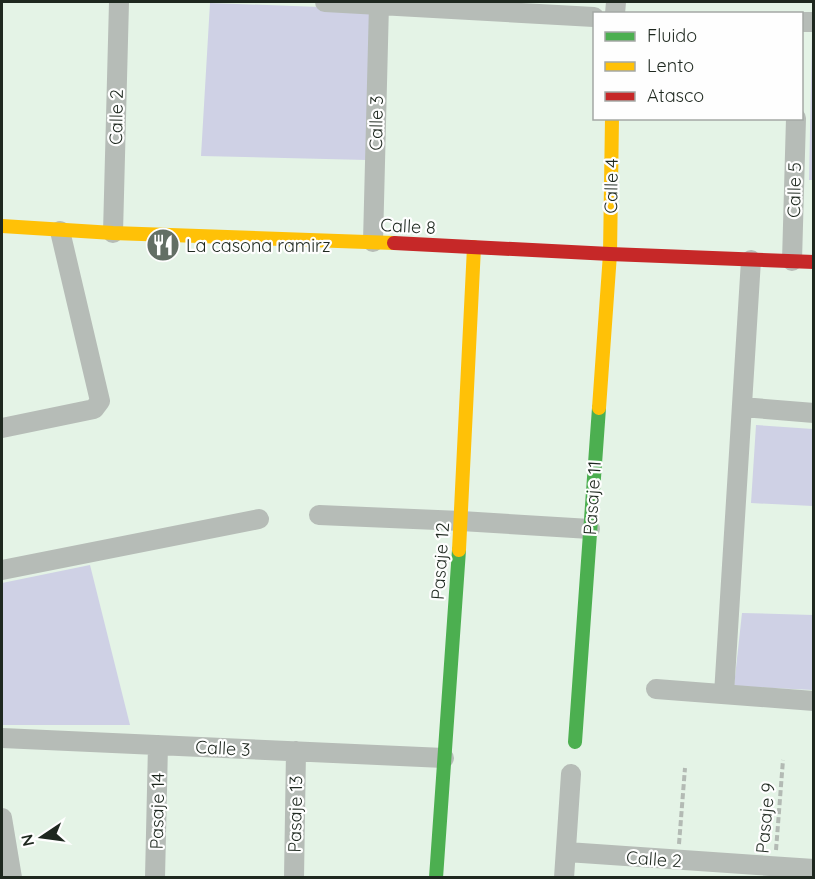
<svg xmlns="http://www.w3.org/2000/svg" width="815" height="879" viewBox="0 0 815 879" font-family="Quicksand,sans-serif">
  <style>
    .green { fill: #cfd1e5 }
    .lines { fill: none; stroke-linecap: round; stroke-linejoin: round }
    .path { stroke: #b3bab4; stroke-width: 4; stroke-dasharray: 6 3; stroke-linecap: butt }
    .street { stroke: #b6bcb7; stroke-width: 20 }
    .fast { stroke: #4caf50; stroke-width: 14 }
    .slow { stroke: #ffc107; stroke-width: 14 }
    .jam { stroke: #c62828; stroke-width: 14 }
    .labels { text-anchor: middle; dominant-baseline: central; stroke-width: 4.5; stroke-linejoin: round; paint-order: stroke }
    .street-label { font-size: 18px; fill: #1e281f; stroke: #fefefe }
    .poi-label { font-size: 18px; fill: #1e281f; stroke: #fefefe; text-anchor: start }
  </style>
  <rect width="100%" height="100%" fill="#e4f3e6"/>
  <path class="green" d="M210,3L373,9L367,160L201,156Z
    M812,34H814L813,180H809Z
    M756,425L813,429V506L751,503Z
    M90,565L130,725H2V583Z
    M742,613L813,615V690L734,686Z"/>
  <g class="lines">
    <path class="path" d="M679,844L685,768
      M776,850L783,760"/>
    <path class="street" d="M325,2L594,17
      M615,14L616,2
      M802,22H814
      M113,233L119,2
      M373,242L379,4
      M792,261L796,118
      M742,407L814,413
      M2,428L94,409L100,401L60,231
      M319,515L461,521L590,529
      M2,570L259,519
      M656,689L814,701
      M724,694L751,260
      M2,738L444,758
      M2,818L12,878
      M567,852L814,869
      M155,878L158,745
      M294,878L296,751
      M564,878L571,774"/>
    <path class="fast" d="M575,742L599,408
      M436,878L459,550"/>
    <path class="slow" d="M2,226L113,233L394,243
      M599,408L610,254L612,118
      M459,550L474,247"/>
    <path class="jam" d="M394,243L610,254L814,262"/>
  </g>
  <defs>
    <symbol id="restaurant-disc" viewBox="-11 -11 22 22"><circle r="9.5" fill="#636f65" stroke="#fefefe"/><path d="M-5-6h1v4h1v-4h1v4h1v-4h1v5L-1.5 .5V6h-2V.5L-5-1ZM5-6V6H3V1.5H1.5Q1.5-4 5-6Z" fill="#fff"/></symbol>
  </defs>
  <g fill-rule="evenodd">
    <use href="#restaurant-disc" x="144" y="226" width="38" height="38"/>
  </g>
  <g class="labels">
    <g class="street-label">
      <text transform="translate(116 117) rotate(-89)">Calle 2</text>
      <text transform="translate(376 123) rotate(-89)">Calle 3</text>
      <text transform="translate(611 186) rotate(-89)">Calle 4</text>
      <text transform="translate(794 190) rotate(-89)">Calle 5</text>
      <text transform="translate(408 226) rotate(3)">Calle 8</text>
      <text transform="translate(592 498) rotate(-86)">Pasaje 11</text>
      <text transform="translate(440 561) rotate(-86)">Pasaje 12</text>
      <text transform="translate(223 748) rotate(3)">Calle 3</text>
      <text transform="translate(157 811) rotate(-89)">Pasaje 14</text>
      <text transform="translate(295 814) rotate(-89)">Pasaje 13</text>
      <text transform="translate(765 818) rotate(-85)">Pasaje 9</text>
      <text transform="translate(654 859) rotate(4)">Calle 2</text>
    </g>
    <g class="poi-label">
      <text x="186" y="245">La casona ramirz</text>
    </g>
  </g>
  <rect width="815" height="879" fill="none" stroke="#1e281f" stroke-width="6"/>
  <rect x="593" y="12" width="210" height="108" fill="#fefefe" stroke="#a4a8a5" stroke-width="1.5"/>
  <rect x="605" y="32" width="30" height="9" fill="#4caf50" stroke="#a4a8a5" stroke-width="1.5"/>
  <text x="647" y="42" font-size="18" fill="#1e281f">Fluido</text>
  <rect x="605" y="62" width="30" height="9" fill="#ffc107" stroke="#a4a8a5" stroke-width="1.5"/>
  <text x="647" y="72" font-size="18" fill="#1e281f">Lento</text>
  <rect x="605" y="92" width="30" height="9" fill="#c62828" stroke="#a4a8a5" stroke-width="1.5"/>
  <text x="647" y="102" font-size="18" fill="#1e281f">Atasco</text>
  <g transform="translate(42 837) rotate(257)" stroke="#fefefe" stroke-width="4.5" paint-order="stroke">
  <path d="M0-4.5L10 22L0 15L-10 22Z" fill="#1e281f"/>
  <text y="-9" font-size="16" font-weight="bold" text-anchor="middle" fill="#1e281f">N</text>
  </g>
</svg>
